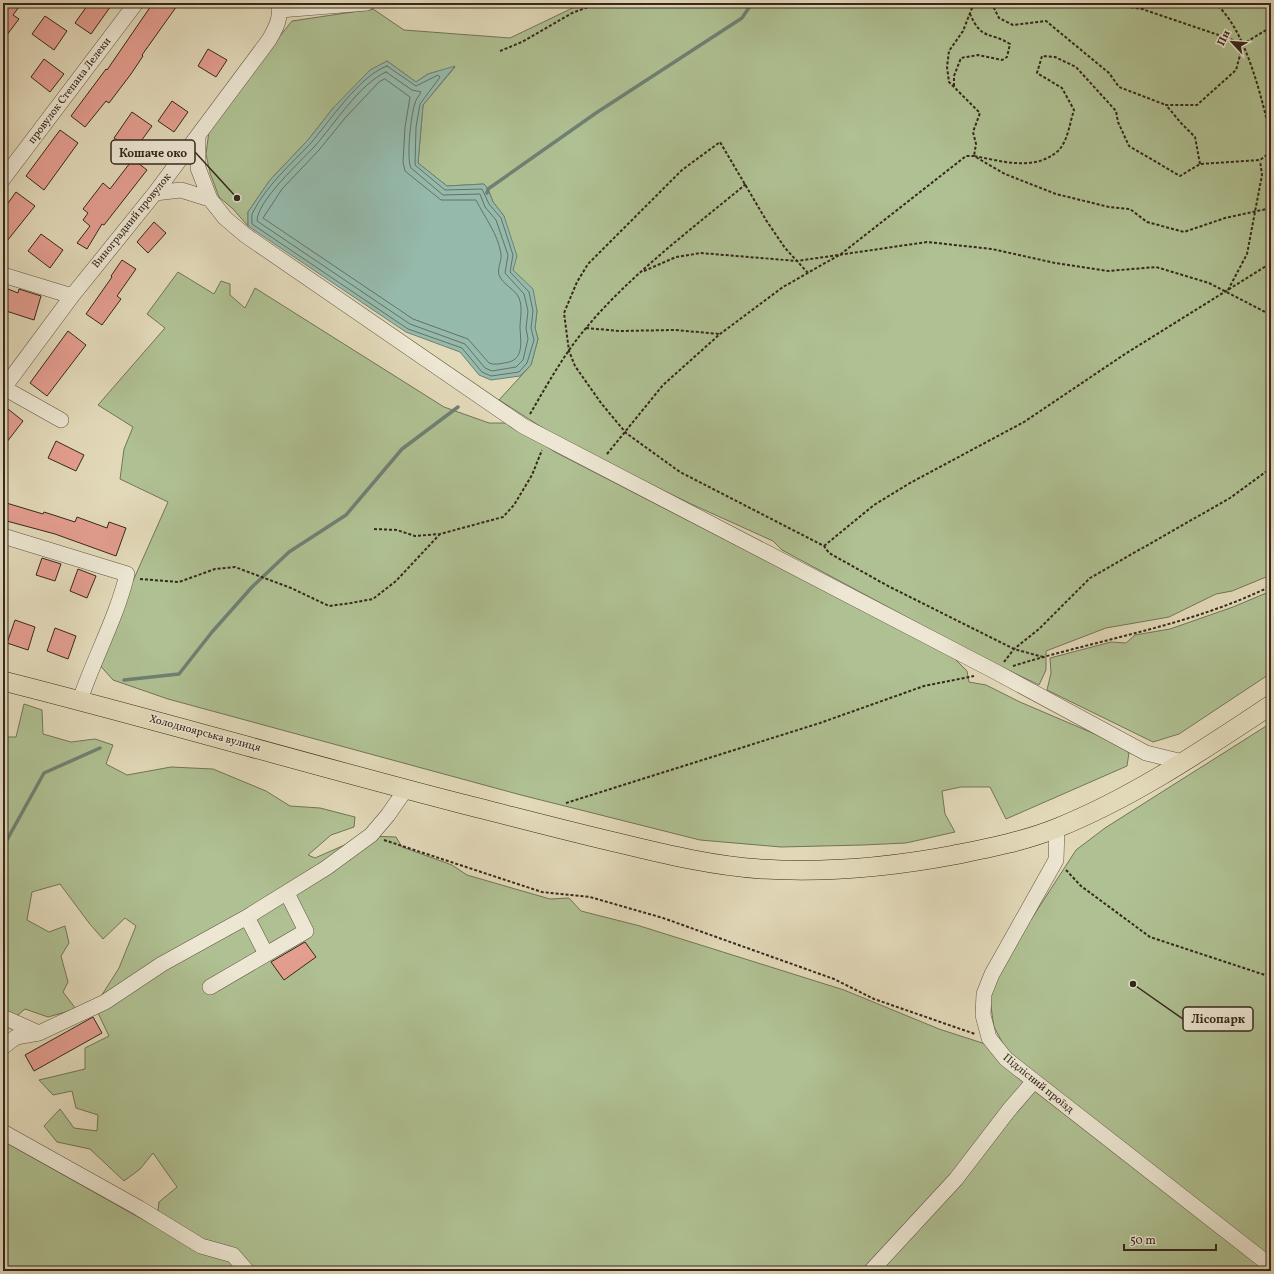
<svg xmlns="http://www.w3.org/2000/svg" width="1274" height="1274" viewBox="0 0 1274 1274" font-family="Vollkorn,serif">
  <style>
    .green { fill: #afc092; stroke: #727458 }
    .water { fill: #95baac; stroke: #6f8073 }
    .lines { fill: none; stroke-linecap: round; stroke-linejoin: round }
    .shore { stroke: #667164; stroke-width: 1 }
    .stream { stroke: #6f8073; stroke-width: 3.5 }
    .building { fill: #e49e90; stroke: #36281d }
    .minor-casing { stroke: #615444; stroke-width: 16 }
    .major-casing { stroke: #36281d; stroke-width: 20 }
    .path { stroke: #36281d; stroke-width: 2; stroke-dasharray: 3 2; stroke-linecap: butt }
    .minor { stroke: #ece6d2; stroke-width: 15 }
    .major { stroke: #e2d9b9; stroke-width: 19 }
    .labels { text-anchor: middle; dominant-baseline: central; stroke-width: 3; stroke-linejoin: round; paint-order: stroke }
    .street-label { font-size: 11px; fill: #36281d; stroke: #ece6d2 }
    .leader { fill: none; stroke: #36281d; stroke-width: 1.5 }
    .callout-dot { fill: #36281d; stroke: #ece6d2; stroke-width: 1.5 }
    .callout { fill: #ece6d2; stroke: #36281d; stroke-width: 1.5 }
    .callout-label { font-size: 12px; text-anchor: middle; font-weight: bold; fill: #36281d }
  </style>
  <rect width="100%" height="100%" fill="#e2d9b9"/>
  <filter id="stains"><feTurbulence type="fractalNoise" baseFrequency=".005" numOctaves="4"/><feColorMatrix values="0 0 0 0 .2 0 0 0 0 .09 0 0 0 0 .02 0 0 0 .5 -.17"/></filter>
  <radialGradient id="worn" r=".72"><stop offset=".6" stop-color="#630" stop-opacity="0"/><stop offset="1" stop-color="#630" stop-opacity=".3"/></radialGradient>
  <path class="green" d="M583,3H1271V575L1232,591L1216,594L1169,617L1106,628L1046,651V670L1039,685L979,656L782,550L773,541L689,503L565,442L499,400L531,365L538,339L535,328L537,311L532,289L513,270L504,216L493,202L488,189L484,184L447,186L418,163L423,105L455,67L428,74L416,82L387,61L334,107L308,140L270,180L248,212V226L233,209L219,197L210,173L206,154L209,131L247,77L292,21L373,9L404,30L510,38Z
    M178,272L214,294L221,281L230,284V295L245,308L255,288L444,407L489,423H512L555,452L953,657L967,671L969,682L986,685L1020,702L1116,743L1129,753L1127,766L1006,819L990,787H961L942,791L945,814L955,832L906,843L863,845L781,847L700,840L521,795L168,699L113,680L97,662L168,502L120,479L124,449L133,427L98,405L165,328L147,314Z
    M1271,591V673L1179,734L1153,742L1047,690L1051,673L1050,658L1111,642L1126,643L1135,635L1170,629L1233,607Z
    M24,704L42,710L43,734L71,742L95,739L113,745L106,764L127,775L171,767L213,769L266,791L290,806L320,808L355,817L354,827L331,835L308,855L315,858L365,836L396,837L402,847L452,865L467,875L550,899L569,898L581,911L640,926L844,990L939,1029L1007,1051L994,1027L990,1000L999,969L1076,850L1105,828L1271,723V1271H3V1141L156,1227L159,1202L177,1187L153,1153L140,1169L124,1181L90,1149L57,1142L44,1126L60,1109L74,1128L97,1131L98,1115L76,1108L72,1091L53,1095L39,1080L85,1069V1048L109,1036L98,1013L100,998L119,968L136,926L125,918L103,939L89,923L60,884L32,892L27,920L49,932L65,926L69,943L61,956L68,982L63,992L76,1009L48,1017L25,1009L6,1025L3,1033V737H16Z"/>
  <path class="water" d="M387,61L416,82L428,74L455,66L423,105L418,163L447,186L484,184L488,189L493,202L504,216L517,256L513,270L533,289L537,311L535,328L538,339L531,365L520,376L491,380L479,375L460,352L406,332L248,226V212L270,180L308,140L334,107L370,70Z"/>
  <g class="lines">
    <path class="shore" d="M387,66L416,86L438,75L440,77L420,104L416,127L415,165L445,190L482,189L489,204L501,218L513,255L510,272L529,292L533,311L531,328L534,340L527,363L519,372L491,376L482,372L462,348L408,329L252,224C252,220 251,215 253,212C267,185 290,165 310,144C330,121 359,76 387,66Z
      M386,72L412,90L421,92C419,96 416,99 415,103C411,115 406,158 411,168L443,195L480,194L485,207L496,220L508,255L505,273L524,294L528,311L526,328L528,339L523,360L516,367L492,371L485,368L465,344L410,324L257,221C257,201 300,162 314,147C334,125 359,84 386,72Z
      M385,79L410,97L405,127L403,162L405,171L441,200H476C485,218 498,234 501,254C502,261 497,268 499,275C503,285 515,289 519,298C523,308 520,318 520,328C521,344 524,361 504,363C499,364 494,365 489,363L468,339L413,319L263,218L282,189L319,150L345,118L379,82Z"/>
    <path class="stream" d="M487,193L488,189L596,113L742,18L752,3
      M124,680L179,674L212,632L252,587L289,552L346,515L402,449L458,407
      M3,847L44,773L100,748"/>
  </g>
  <path class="building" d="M3,3H22L13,15L19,19L3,40Z
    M89,3H113L91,34L75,23Z
    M153,3H179L142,55L143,56L131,74L109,103L106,101L85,127L71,116L106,69L107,70Z
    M45,16L67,31L54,50L32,34Z
    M208,49L227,60L216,77L198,66Z
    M44,59L64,74L50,92L31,77Z
    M172,101L188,112L174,132L158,121Z
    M132,112L152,126L133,152L114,138Z
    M60,130L78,143L44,190L26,176Z
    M133,159L147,170L104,225L102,224L87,249L77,243L90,226L83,220L88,213L83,209L103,183L110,189Z
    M16,192L35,206L3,246V210Z
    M154,222L166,233L148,253L137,242Z
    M41,234L63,250L50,268L28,251Z
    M122,260L136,269L117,296L121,299L102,325L86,314L112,277L111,276Z
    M3,287L18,293L19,289L41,296L34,320L3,310Z
    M68,331L86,345L47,396L30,383Z
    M3,405L23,421L3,447Z
    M56,441L84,455L76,471L48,458Z
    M3,502L43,514L44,512L75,522L77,517L107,528L109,522L126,528L116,556L55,534L3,520Z
    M42,558L61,564L55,581L36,575Z
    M78,569L96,576L87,598L70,591Z
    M15,620L35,627L28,650L7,643Z
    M55,628L76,636L68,659L47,651Z
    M305,942L316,957L284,980L271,962Z
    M93,1017L102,1033L34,1071L25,1055Z"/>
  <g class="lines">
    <defs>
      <path id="minor" d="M280,10L367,3
        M198,136V168L210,199
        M3,179L136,3
        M155,193L181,190L210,199L225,218L245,235L523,426L996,672L1146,753L1183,762
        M3,275L72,296
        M4,388L61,420
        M3,389L72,296L155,193L269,40C276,28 282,17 278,3
        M3,536L127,574C117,617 94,658 80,700
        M1057,828L1056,860L992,974L984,994L983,1015L989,1038L1006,1059L1271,1266
        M247,917L266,954
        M210,987L306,931L287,893
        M3,1017L39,1033
        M3,1047L16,1037L39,1033L105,1002L162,964L247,917L326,868L371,835L388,815L406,789
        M3,1132L139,1208L201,1246L233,1255L247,1271
        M871,1271L956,1179L1009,1110L1034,1081"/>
      <path id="major" d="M3,681C154,719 304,763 455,802C511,816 567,831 623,844C668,855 715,866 761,869C826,873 891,867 954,855C989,848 1025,841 1057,828C1134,797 1203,750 1271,705"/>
    </defs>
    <use href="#minor" class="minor-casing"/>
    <use href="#major" class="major-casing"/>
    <path class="path" d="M974,3L963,31L949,51L947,67L949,82L980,113L973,132L976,144L974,156C1001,161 1036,172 1059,150C1068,140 1070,122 1074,110L1062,88L1037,73L1042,56L1055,57L1076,67L1116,111L1118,122L1129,146L1180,176L1200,164L1260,160L1268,154L1271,144
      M995,3L993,6L999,18L1013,25L1046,21L1109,73L1119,87L1166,105
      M1101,3L1142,9L1242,43
      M1214,3C1245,25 1263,102 1271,139
      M1142,9L1150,3
      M500,51L522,42L572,13L599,3
      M954,86V76L961,58L978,55L1002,60L1007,57L1010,44C989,31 982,41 970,14
      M1200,164L1195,137L1181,123L1166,105H1197L1236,70L1243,44L1271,27
      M644,271L676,257L701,253L797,261L927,242L992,249L1055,263L1108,271L1156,267L1209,283L1271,315
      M808,273L785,248L766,220L720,142L682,170L588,264L577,282L564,313L569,351L575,366L601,403L626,433L680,472L824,546L829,553L888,586L1014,649L1043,657
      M1228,290L1247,254L1262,175L1260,161
      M586,328L620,331L675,330L720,334
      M530,414C547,385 564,354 586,328C629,276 694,227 746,184
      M607,454L663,385L720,334L783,287L841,254L966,156H974L1005,174L1056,194L1109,207L1130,209L1147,222L1184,232L1225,218L1271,208
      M374,529L397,530L415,536L440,534L503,517L514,505L532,475L542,450
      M824,546L874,505L910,483L1024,422L1125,354L1271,263
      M140,579L179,582L215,569L235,567L291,588L329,606L351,603L373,599L396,581L440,534
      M1004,662L1014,649L1039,629L1090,578L1230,498L1271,468
      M1013,666C1099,639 1190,626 1271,586
      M566,803L820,723L924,686L974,676
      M384,840L542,892L590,897L663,918L834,979L874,999L975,1034
      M1066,870L1081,886L1150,937L1271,977"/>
    <use href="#minor" class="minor"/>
    <use href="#major" class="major"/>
  </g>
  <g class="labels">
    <g class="street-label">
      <text transform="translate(70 91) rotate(-53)">провулок Степана Лелеки</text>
      <text transform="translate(132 221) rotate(-51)">Виноградний провулок</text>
      <text transform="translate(205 734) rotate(15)">Холодноярська вулиця</text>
      <text transform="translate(1038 1084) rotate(39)">Підлісний проїзд</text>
    </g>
  </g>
  <path class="leader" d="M237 198L195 152M1133 984L1183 1019"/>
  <g class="callout-dot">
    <circle cx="237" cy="198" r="4"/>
    <circle cx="1133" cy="984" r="4"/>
  </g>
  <g class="callout">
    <rect x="111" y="140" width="84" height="24" rx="4"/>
    <rect x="1183" y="1007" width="70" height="24" rx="4"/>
  </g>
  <g class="callout-label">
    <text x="153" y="157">Кошаче око</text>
    <text x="1218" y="1023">Лісопарк</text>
  </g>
  <rect width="1274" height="1274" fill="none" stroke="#e2d9b9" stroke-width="16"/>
  <rect x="4" y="4" width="1266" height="1266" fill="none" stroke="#36281d" stroke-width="2"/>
  <rect x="8" y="8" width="1258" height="1258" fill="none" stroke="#36281d"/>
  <g transform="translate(1232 42) rotate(296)" stroke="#ece6d2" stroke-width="3" paint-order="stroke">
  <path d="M0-3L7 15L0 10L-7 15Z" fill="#36281d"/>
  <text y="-6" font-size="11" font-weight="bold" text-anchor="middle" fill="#36281d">Пн</text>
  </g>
  <path d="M1124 1244v6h92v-6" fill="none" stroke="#36281d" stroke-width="2"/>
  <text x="1130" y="1244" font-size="12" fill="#36281d" stroke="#ece6d2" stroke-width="3" paint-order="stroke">50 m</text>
  <rect width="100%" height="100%" filter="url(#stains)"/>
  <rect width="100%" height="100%" fill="url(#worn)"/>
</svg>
